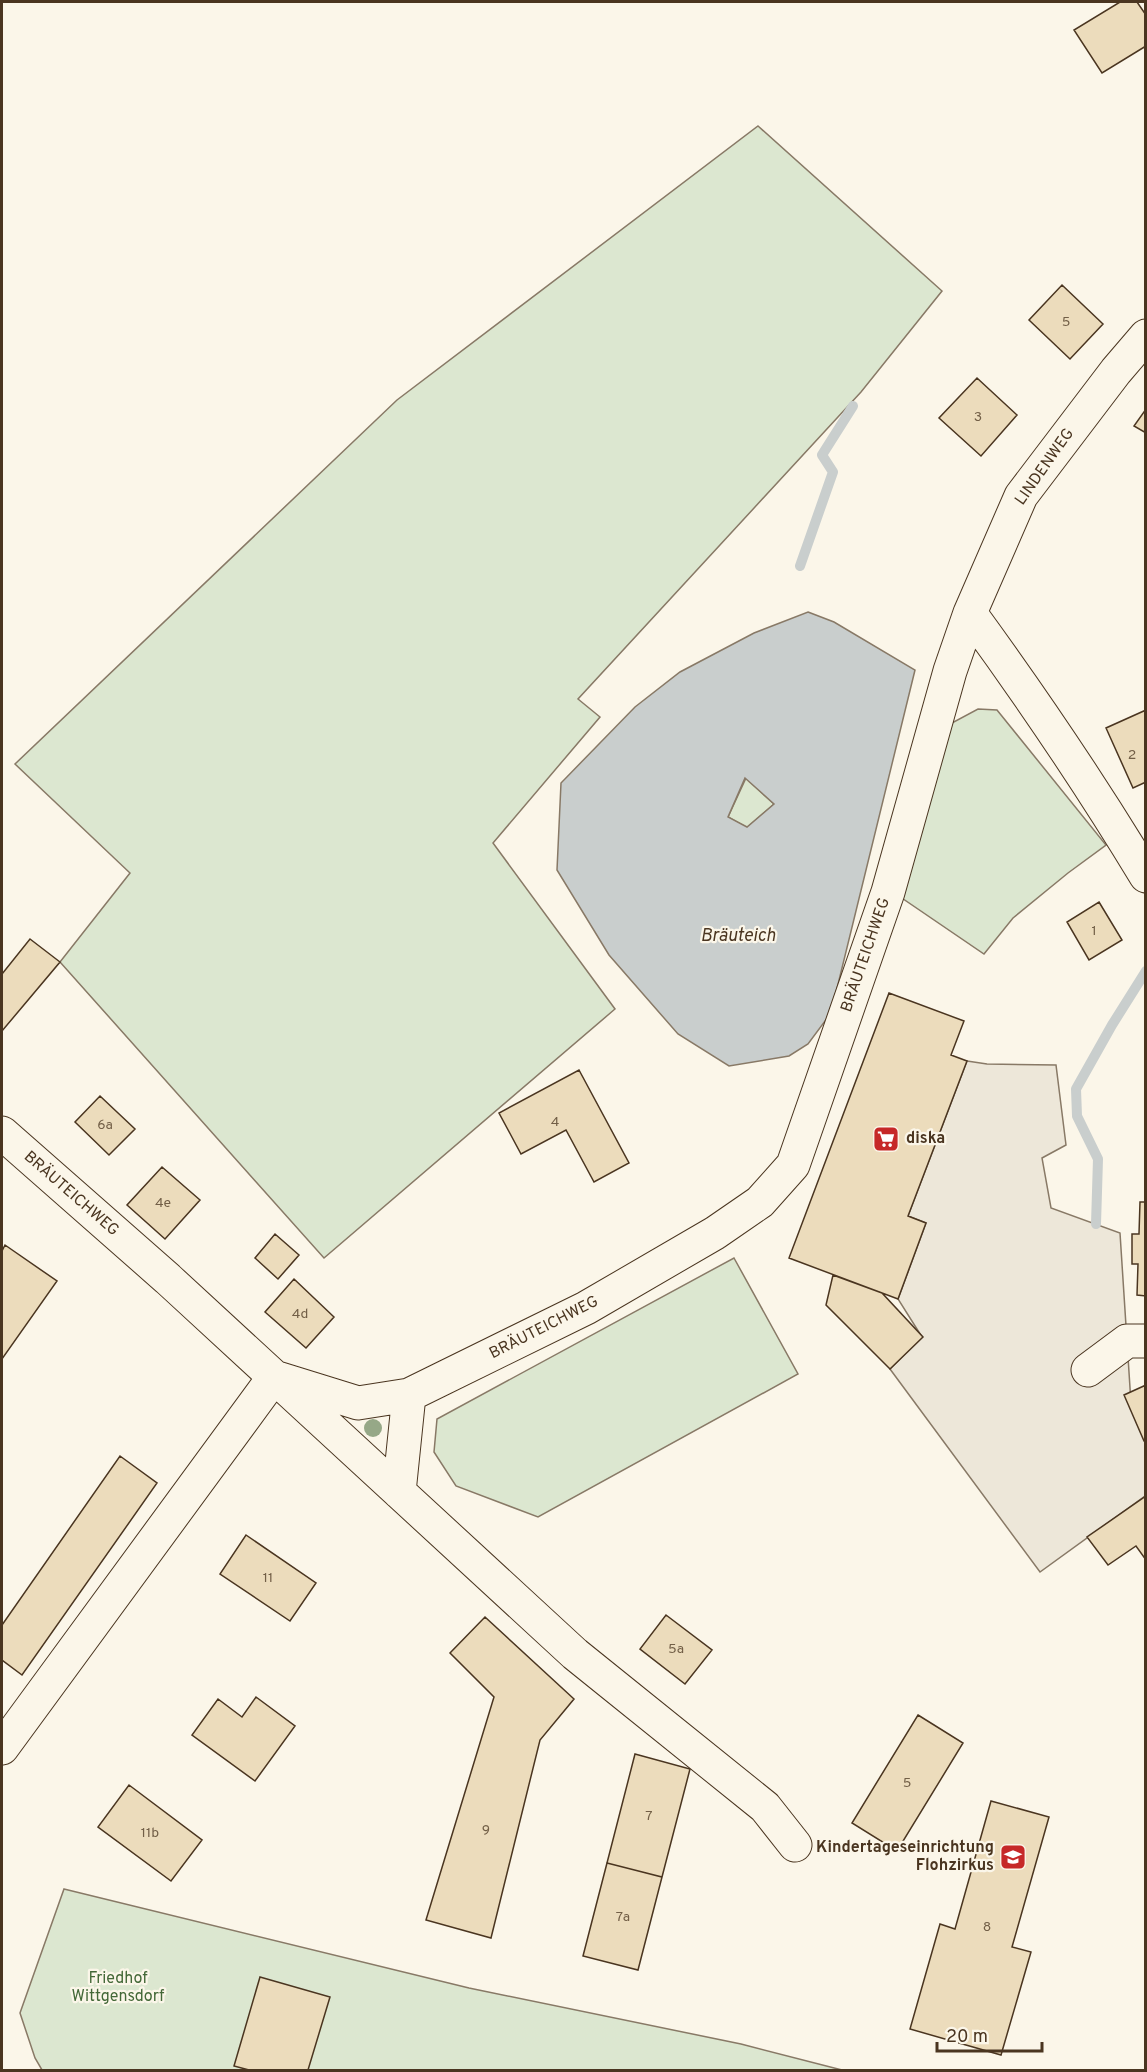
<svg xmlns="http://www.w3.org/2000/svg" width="1147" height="2072" viewBox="0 0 1147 2072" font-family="Overpass,sans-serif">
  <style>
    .green { fill: #dce7d0; stroke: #887966; stroke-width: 1.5 }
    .parking { fill: #ede7d9; stroke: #887966; stroke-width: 1.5 }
    .water { fill: #c9cecd; stroke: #887966; stroke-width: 1.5; fill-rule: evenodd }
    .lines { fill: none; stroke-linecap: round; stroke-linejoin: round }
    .stream { stroke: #c9cecd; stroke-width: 10 }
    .building { fill: #ecdcbc; stroke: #4a3520; stroke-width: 1.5 }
    .minor-casing { stroke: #4a3520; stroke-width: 35 }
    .minor { stroke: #fbf6e9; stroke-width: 33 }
    .tree { fill: #96a887 }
    .labels { text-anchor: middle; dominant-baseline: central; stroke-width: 4.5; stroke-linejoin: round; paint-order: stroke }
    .number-label { font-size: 14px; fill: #725f47 }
    .street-label { font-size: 16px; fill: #4a3520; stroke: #fbf6e9 }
    .poi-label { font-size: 16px; font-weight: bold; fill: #4a3520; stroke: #fbf6e9; text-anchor: start }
    .park-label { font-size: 16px; fill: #436837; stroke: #fbf6e9 }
    .water-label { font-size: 18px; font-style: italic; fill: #4a3520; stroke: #fbf6e9 }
  </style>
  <rect width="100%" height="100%" fill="#fbf6e9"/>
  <path class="green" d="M758,126L942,291L861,392L578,699L600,717L493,843L615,1009L324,1258L60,962L130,873L15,764L397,400Z
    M978,709L997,710L1106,845L1068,873L1013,918L984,954L893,892L950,724Z
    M746,778L774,804L747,828L728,817Z
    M734,1258L798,1374L538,1517L456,1486L434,1452L437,1419Z
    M64,1889L469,1988L741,2044L842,2070H42L35,2058L20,2013Z"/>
  <path class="parking" d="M967,1061L987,1064L1056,1065L1066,1145L1042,1158L1051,1208L1120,1233L1131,1403L1145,1436V1496L1040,1572L890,1369L922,1337L898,1299L926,1223L908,1216Z"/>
  <path class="water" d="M808,612L834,622L915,670L831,1013L808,1044L789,1056L729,1066L678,1034L609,955L557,870L561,783L635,707L680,672L754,633ZM745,778L774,804L747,827L728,817Z"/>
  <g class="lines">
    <path class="stream" d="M800,566L833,472L822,455L853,406
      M1096,1224L1098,1159L1077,1116L1076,1089L1112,1025L1146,971"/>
  </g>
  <path class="building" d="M1120,2H1137L1146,15V46L1102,73L1074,30Z
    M1062,285L1103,324L1070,359L1029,320Z
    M977,378L1017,415L981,456L939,418Z
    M1146,409V433L1134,426Z
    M1146,710V782L1133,788L1106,728Z
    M1099,902L1122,940L1089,960L1067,922Z
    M30,939L60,962L2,1031V974Z
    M889,993L964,1021L951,1055L967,1061L908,1216L926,1223L898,1299L789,1258Z
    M579,1070L629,1163L594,1182L566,1130L521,1154L499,1113Z
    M100,1096L135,1129L109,1155L75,1122Z
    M162,1167L200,1200L165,1239L127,1205Z
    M1140,1202H1146V1296L1137,1295L1138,1264H1132V1234H1139Z
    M275,1234L299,1255L278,1279L255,1258Z
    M5,1245L57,1281L2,1359V1251Z
    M833,1275L882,1293L923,1337L890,1369L826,1305Z
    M294,1279L334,1317L306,1348L265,1312Z
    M1146,1385V1441H1144L1124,1395Z
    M120,1456L157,1483L22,1675L2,1660V1625Z
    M1146,1496V1560L1136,1546L1108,1565L1087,1537Z
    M246,1535L316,1583L290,1621L220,1574Z
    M666,1615L712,1650L685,1684L640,1649Z
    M485,1617L574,1699L540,1740L491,1938L426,1920L494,1697L450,1653Z
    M256,1697L295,1726L255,1781L192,1735L218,1699L242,1717Z
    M918,1715L963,1743L897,1851L852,1823Z
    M635,1754L690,1769L662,1877L607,1863Z
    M129,1785L202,1840L171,1881L98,1827Z
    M991,1801L1049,1817L1012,1947L1031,1952L1001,2055L910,2029L940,1924L955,1929Z
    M607,1863L662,1877L638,1970L583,1956Z
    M260,1977L330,1997L308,2070H249L234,2066Z"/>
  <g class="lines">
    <defs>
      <path id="minor" d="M970,613C1032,698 1091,785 1146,876
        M2,1133L168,1279L575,1654L765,1807L795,1845
        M1088,1370L1127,1341H1146
        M274,1377L358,1403L409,1395L586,1308L715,1233L760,1202L793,1165L888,892L950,671L970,613L1021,496L1116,371L1146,336
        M399,1492L409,1395
        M2,1748L274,1377"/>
    </defs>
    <use href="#minor" class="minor-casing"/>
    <use href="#minor" class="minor"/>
  </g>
  <circle class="tree" cx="373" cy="1428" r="9"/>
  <defs>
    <symbol id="supermarket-square" viewBox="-11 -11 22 22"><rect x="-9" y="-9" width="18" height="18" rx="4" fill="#c62828" stroke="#fbf6e9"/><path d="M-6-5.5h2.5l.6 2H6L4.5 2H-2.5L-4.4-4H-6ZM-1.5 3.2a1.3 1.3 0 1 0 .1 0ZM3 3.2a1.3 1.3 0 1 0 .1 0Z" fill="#fff"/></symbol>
    <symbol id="school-square" viewBox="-11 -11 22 22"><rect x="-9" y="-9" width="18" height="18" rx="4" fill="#c62828" stroke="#fbf6e9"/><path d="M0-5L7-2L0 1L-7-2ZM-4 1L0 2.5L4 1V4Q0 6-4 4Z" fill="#fff"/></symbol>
  </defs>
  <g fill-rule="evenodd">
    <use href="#supermarket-square" x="871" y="1124" width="30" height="30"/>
    <use href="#school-square" x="998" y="1842" width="30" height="30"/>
  </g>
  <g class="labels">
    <g class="number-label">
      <text x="1066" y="322">5</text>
      <text x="978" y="417">3</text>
      <text x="1132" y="755">2</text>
      <text x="1094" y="931">1</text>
      <text x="555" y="1122">4</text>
      <text x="105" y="1125">6a</text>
      <text x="163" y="1203">4e</text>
      <text x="300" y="1314">4d</text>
      <text x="268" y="1578">11</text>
      <text x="676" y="1649">5a</text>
      <text x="907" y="1783">5</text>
      <text x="649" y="1816">7</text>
      <text x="486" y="1830">9</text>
      <text x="150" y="1833">11b</text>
      <text x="623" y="1917">7a</text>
      <text x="987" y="1927">8</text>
    </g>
    <g class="street-label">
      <text transform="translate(1045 467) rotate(-55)">LINDENWEG</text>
      <text transform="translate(866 955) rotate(-71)">BRÄUTEICHWEG</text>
      <text transform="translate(71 1194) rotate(41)">BRÄUTEICHWEG</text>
      <text transform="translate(544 1328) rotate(-27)">BRÄUTEICHWEG</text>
    </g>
    <g class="poi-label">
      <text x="906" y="1139">diska</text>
      <text x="994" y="1848" text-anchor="end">Kindertageseinrichtung<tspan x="994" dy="18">Flohzirkus</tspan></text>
    </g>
    <g class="park-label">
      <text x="118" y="1979">Friedhof<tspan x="118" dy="18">Wittgensdorf</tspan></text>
    </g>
    <g class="water-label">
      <text x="738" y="936">Bräuteich</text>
    </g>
  </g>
  <rect width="1147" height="2072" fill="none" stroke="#4a3520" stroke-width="6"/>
  <path d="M937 2042v9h105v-9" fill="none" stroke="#4a3520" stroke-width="3"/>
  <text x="946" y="2042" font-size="18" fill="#4a3520" stroke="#fbf6e9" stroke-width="4.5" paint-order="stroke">20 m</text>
</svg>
